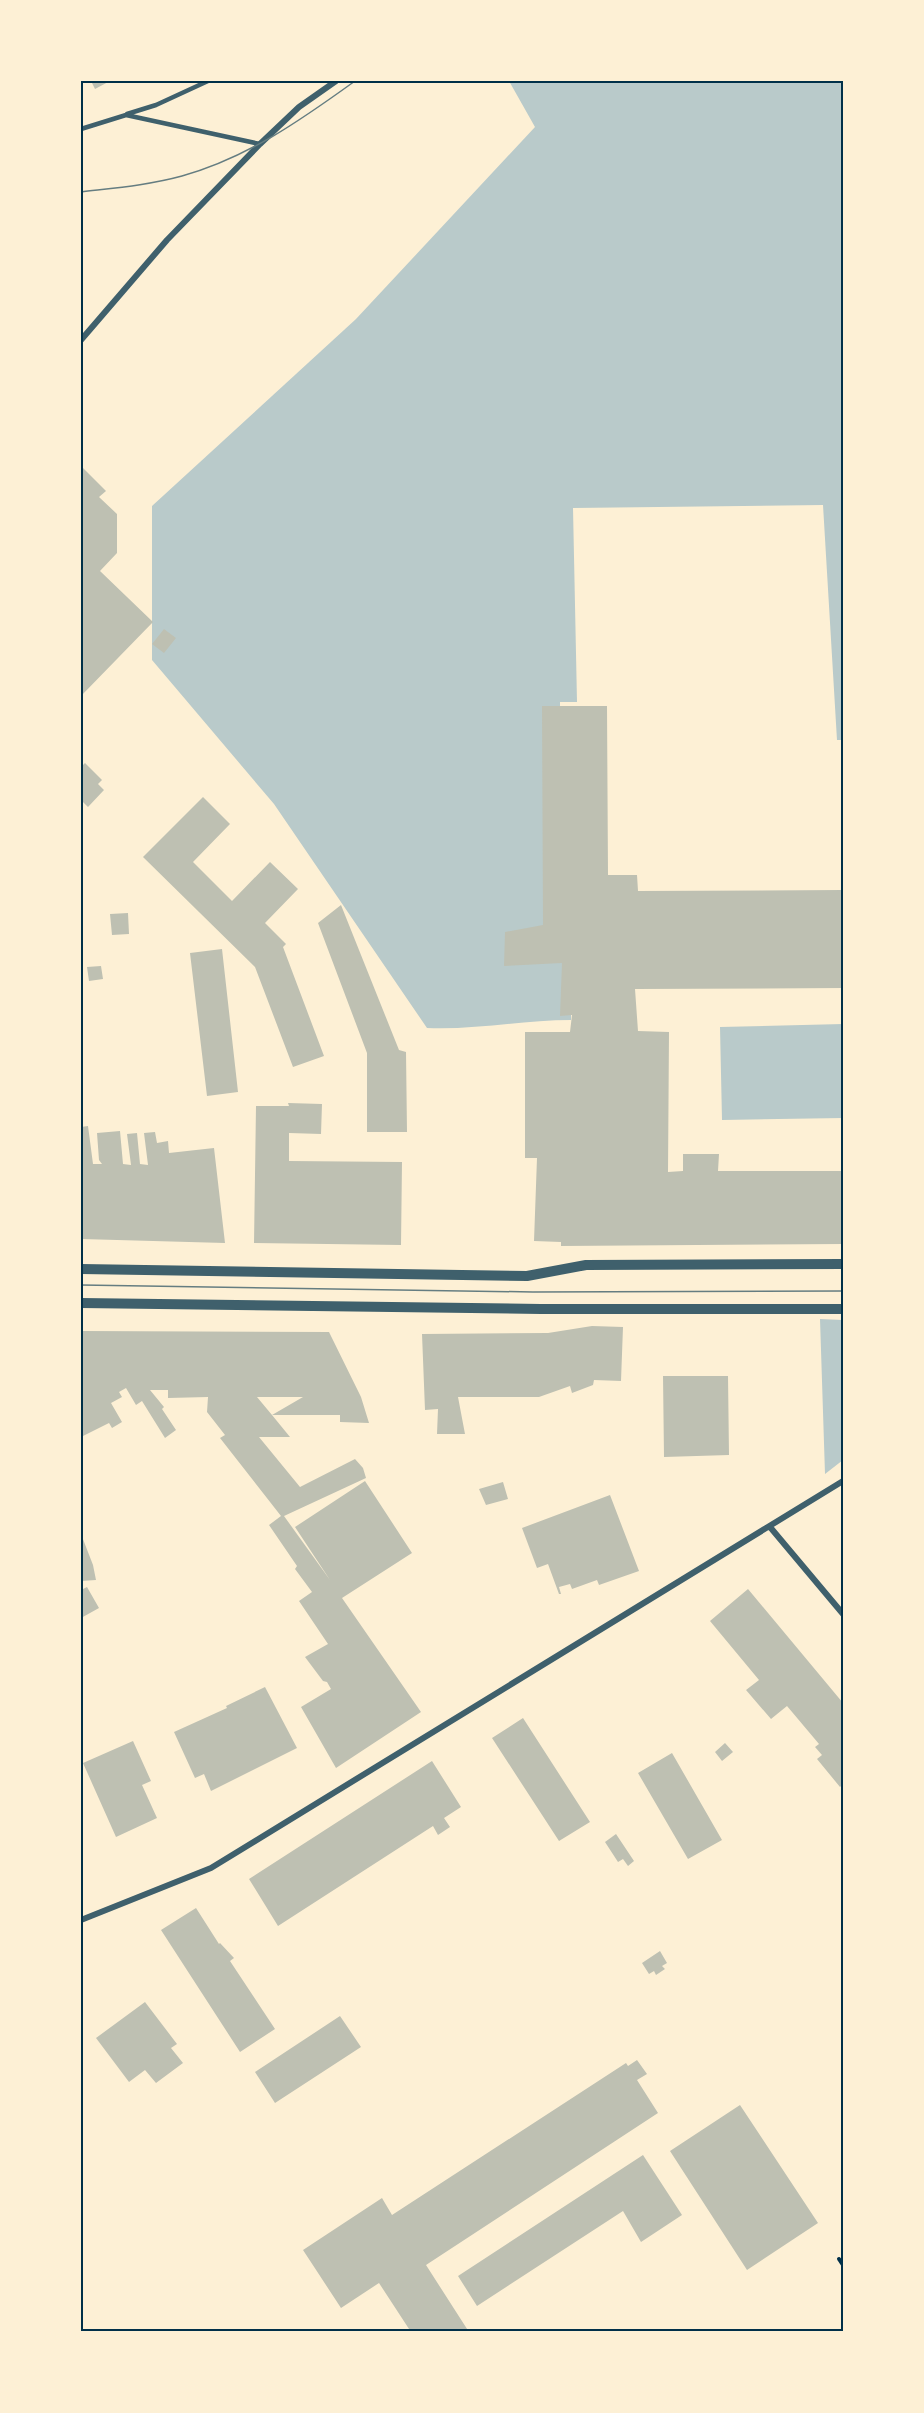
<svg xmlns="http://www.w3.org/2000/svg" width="924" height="2413" viewBox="0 0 924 2413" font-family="'Space Grotesk',sans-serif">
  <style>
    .green { fill: #b9caca }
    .building { fill: #bec0b2; fill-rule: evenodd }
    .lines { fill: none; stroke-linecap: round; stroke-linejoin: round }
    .path { stroke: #003049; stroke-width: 4 }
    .service { stroke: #3f606c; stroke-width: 4.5 }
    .minor { stroke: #3f606c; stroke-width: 6 }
    .tertiary { stroke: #3f606c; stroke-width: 10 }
    .tram { stroke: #657d81; stroke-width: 1.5 }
    .neatline { fill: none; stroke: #003049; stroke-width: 2 }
  </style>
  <rect width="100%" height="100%" fill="#fdf0d5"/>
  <path class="green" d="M509,81H843V740H837L823,505L573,508L577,702H560L559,927L571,928V1020C523,1020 475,1030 427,1028L274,804L152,660V506L356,319L535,127Z
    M843,1024V1118L722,1120L720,1027Z
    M820,1319L843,1320V1460L825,1474Z"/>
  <path class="building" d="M91,81H110L95,89Z
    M81,466L106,491L99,497L117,514V553L100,571L153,622L81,696Z
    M164,629L176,638L164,653L152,644Z
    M542,706H607L608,875H637L638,891L843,890V988L635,989L638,1031L669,1032L668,1172L683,1171V1154H719L718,1171H843V1244L561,1246V1242L534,1241L537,1158H525V1032H570L572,1015L560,1016L562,963L504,966L505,932L543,925Z
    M85,763L102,780L98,784L104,790L88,807L81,800V767Z
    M203,797L230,824L193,862L232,901L270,862L298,889L265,923L286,944L283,947L324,1056L293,1067L255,967L143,857Z
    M341,905L399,1050L406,1052L407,1132H367V1053L318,923Z
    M128,913L129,934L112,935L110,914Z
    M222,949L238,1092L207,1096L190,953Z
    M101,966L103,979L89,981L87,967Z
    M288,1103L322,1104L321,1134L289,1133V1161L402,1162L401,1245L254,1243L256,1106H289Z
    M88,1126L93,1164H102L99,1160L97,1133L120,1131L123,1164L131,1165L127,1134L137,1133L140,1164L148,1165L144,1133L155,1132L157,1143L168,1141L169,1153L214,1148L225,1243L81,1239V1127Z
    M592,1326L623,1327L621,1381L594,1380L593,1385L572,1393L570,1386L539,1397H458L465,1434H437L438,1409L425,1410L422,1334L548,1333Z
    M81,1331L329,1332L361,1397L369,1423L340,1422V1415H272L290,1437H259L300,1487L355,1459L363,1468L366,1478L284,1516L330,1580L295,1527L365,1481L412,1553L342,1598L421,1712L336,1768L301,1707L331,1689L327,1682L323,1681L305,1657L328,1644L299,1601L312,1592L295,1569L297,1566L269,1525L281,1516L220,1438L225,1435L207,1412L208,1397L168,1398V1390H150L164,1407L162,1409L176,1430L165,1438L142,1401L136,1405L126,1388L119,1392L122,1397L111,1403L122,1422L112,1428L109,1423L81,1437ZM257,1397H303L272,1415Z
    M663,1376H728L729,1455L664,1457Z
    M503,1482L508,1499L486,1505L479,1489Z
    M610,1495L639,1571L599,1585L597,1580L572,1589L570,1584L559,1587L561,1594H559L548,1564L537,1568L522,1528Z
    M81,1534L93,1565L96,1580L81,1581Z
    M87,1587L99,1608L81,1618V1590Z
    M748,1589L843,1703V1784L840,1787L817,1759L822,1755L815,1747L819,1744L787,1706L771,1719L746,1690L759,1680L710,1621Z
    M265,1687L297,1748L211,1791L204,1774L195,1778L174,1732L227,1708L226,1706Z
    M523,1718L590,1822L559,1841L492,1738Z
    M133,1741L151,1781L142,1785L157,1818L116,1837L83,1763Z
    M725,1743L733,1752L722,1761L715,1752Z
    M672,1753L722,1840L688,1859L638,1773Z
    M432,1761L461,1807L444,1818L450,1827L438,1835L433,1826L278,1926L249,1879Z
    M616,1834L634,1861L628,1866L623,1859L618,1862L605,1842Z
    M196,1908L219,1944L220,1943L234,1958L230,1961L275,2029L240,2052L161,1930Z
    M660,1951L667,1963L662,1966L665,1969L656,1975L654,1971L649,1974L642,1963Z
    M145,2002L177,2044L171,2048L183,2063L156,2083L145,2070L129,2082L96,2038Z
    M340,2016L361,2047L275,2103L255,2072Z
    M637,2060L647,2074L637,2080L658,2113L426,2265L469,2332H411L379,2283L341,2308L303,2250L382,2198L392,2215L626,2063L628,2066Z
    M740,2105L818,2223L747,2270L670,2151Z
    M643,2155L682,2215L641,2242L623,2211L477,2306L458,2276Z"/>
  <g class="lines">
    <path class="path" d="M839,2259L843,2265"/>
    <path class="service" d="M127,114L156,105L208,81
      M81,129L126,115L260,144"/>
    <path class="minor" d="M81,340L167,240L260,144L299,107L336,81
      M770,1527L843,1614
      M81,1920L211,1868L843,1481"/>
    <path class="tertiary" d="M81,1269L527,1276L586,1265L843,1264
      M81,1303L541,1309H843"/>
    <path class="tram" d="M81,192C114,188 149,185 182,176C247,158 301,120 355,81
      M81,1285L533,1292L843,1291"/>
  </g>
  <rect width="924" height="2413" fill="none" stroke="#fdf0d5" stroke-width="165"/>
  <rect x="82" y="82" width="760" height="2248" class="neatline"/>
</svg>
